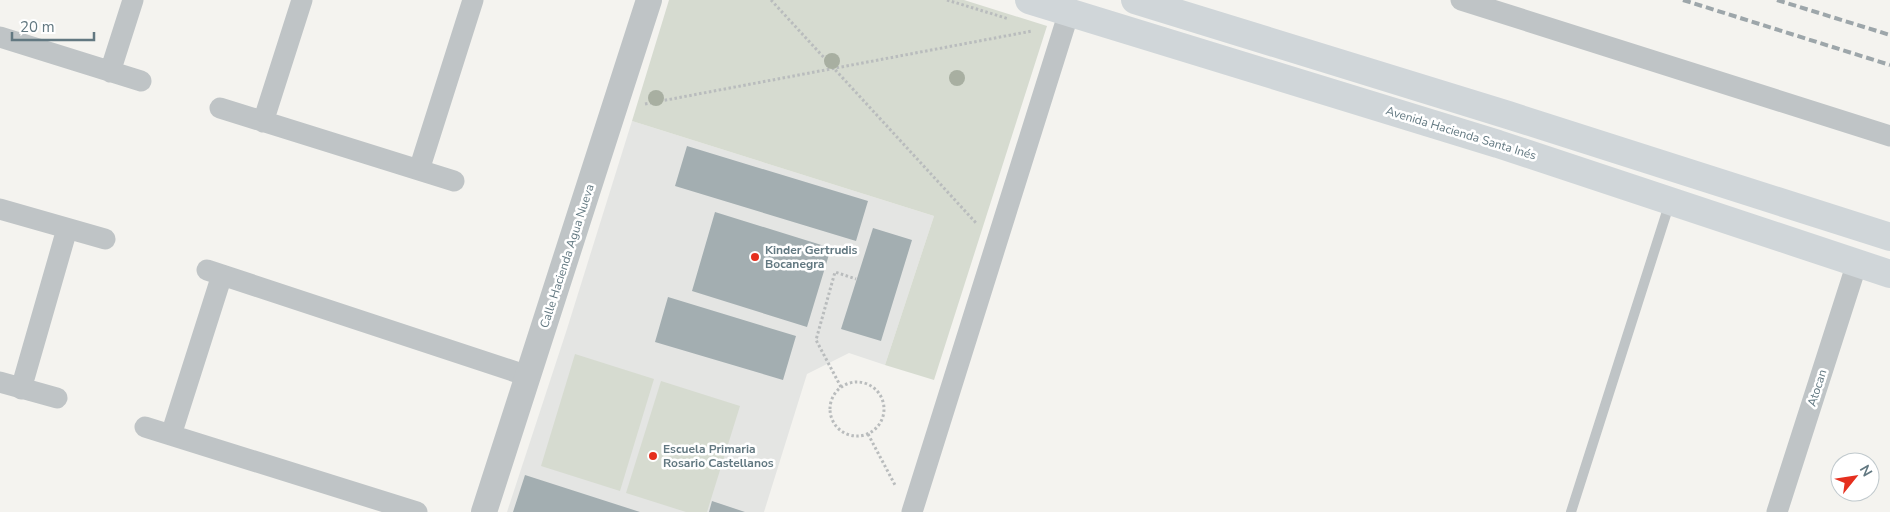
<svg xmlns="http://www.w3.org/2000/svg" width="1890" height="512" viewBox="0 0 1890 512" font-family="'Nunito Sans',sans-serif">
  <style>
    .built { fill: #e4e5e3 }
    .green { fill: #d6dbd0 }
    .building { fill: #a3aeb1 }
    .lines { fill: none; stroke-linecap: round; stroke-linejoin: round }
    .path { stroke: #b9bcbd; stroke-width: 3; stroke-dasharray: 2.5 2.5; stroke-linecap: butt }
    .service { stroke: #bfc4c6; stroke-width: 10 }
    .minor { stroke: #bfc4c6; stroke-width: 21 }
    .tertiary { stroke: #bfc4c6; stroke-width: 26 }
    .secondary { stroke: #d0d6d9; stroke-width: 28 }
    .rail { stroke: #9da6aa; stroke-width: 4; stroke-dasharray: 8 4; stroke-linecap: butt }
    .tree { fill: #a8afa1 }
    .poi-dot { fill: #e52f1e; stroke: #fff; stroke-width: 2 }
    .labels { text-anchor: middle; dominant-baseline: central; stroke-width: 5; stroke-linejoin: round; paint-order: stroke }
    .street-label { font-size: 12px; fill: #627881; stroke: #fff }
    .poi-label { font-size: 12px; font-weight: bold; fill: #627881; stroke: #fff; text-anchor: start }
  </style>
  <rect width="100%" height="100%" fill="#f4f3ef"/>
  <path class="built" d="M632,121L934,216L885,365L849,353L807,374L764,512H507L567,329Z"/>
  <path class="green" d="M669,0H964L1047,26L934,380L885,365L934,216L632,121Z
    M575,354L654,379L620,491L541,466Z
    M661,381L740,406L707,512H686L626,493Z"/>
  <path class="building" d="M687,146L868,201L856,241L675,186Z
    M715,212L831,248L807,327L692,291Z
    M873,228L912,240L881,341L841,329Z
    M668,297L796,336L783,380L655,342Z
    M525,475L640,512H513Z
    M712,501L745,512H709Z"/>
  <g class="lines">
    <path class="path" d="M771,0L977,224
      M947,0L1009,19
      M645,104L1032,31
      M830 409a27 27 0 1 1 54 0a27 27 0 1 1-54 0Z
      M841,387L816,340L835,272L856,279
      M868,434L895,485"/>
    <path class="service" d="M1571,512L1670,202"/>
    <path class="minor" d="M1461,0L1890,136
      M0,37L141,81
      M110,72L133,0
      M220,108L454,181
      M263,122L302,0
      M419,170L473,0
      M0,209L105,239
      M207,270L528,376
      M0,382L57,398
      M21,389L67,229
      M145,427L417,512
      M171,435L222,275
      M912,512L1069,12
      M1777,512L1857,263"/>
    <path class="tertiary" d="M484,512L649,0"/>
    <path class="secondary" d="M1029,0L1498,144L1890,274
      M1135,0L1508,115L1890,237"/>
    <path class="rail" d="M1683,0L1890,65
      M1777,0L1890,35"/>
  </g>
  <g class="tree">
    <circle cx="832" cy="61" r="8"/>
    <circle cx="957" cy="78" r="8"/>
    <circle cx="656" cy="98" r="8"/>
  </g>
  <g class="poi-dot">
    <circle cx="755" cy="257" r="5"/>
    <circle cx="653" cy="456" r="5"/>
  </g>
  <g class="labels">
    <g class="street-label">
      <text transform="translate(1461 133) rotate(17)">Avenida Hacienda Santa Inés</text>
      <text transform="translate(567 256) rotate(-72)">Calle Hacienda Agua Nueva</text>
      <text transform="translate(1817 388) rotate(-72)">Atocan</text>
    </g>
    <g class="poi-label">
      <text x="765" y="250">Kinder Gertrudis<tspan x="765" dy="14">Bocanegra</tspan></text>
      <text x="663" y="449">Escuela Primaria<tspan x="663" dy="14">Rosario Castellanos</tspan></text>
    </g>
  </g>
  <g transform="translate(1855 477) rotate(60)"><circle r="24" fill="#ffffff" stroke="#c0c9cd"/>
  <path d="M0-4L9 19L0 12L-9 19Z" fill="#e52f1e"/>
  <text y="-8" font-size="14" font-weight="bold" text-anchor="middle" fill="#627881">N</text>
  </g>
  <path d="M12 32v8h82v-8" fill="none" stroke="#627881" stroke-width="2.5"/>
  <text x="20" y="32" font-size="15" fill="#627881" stroke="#ffffff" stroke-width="4" paint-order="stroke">20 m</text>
</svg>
